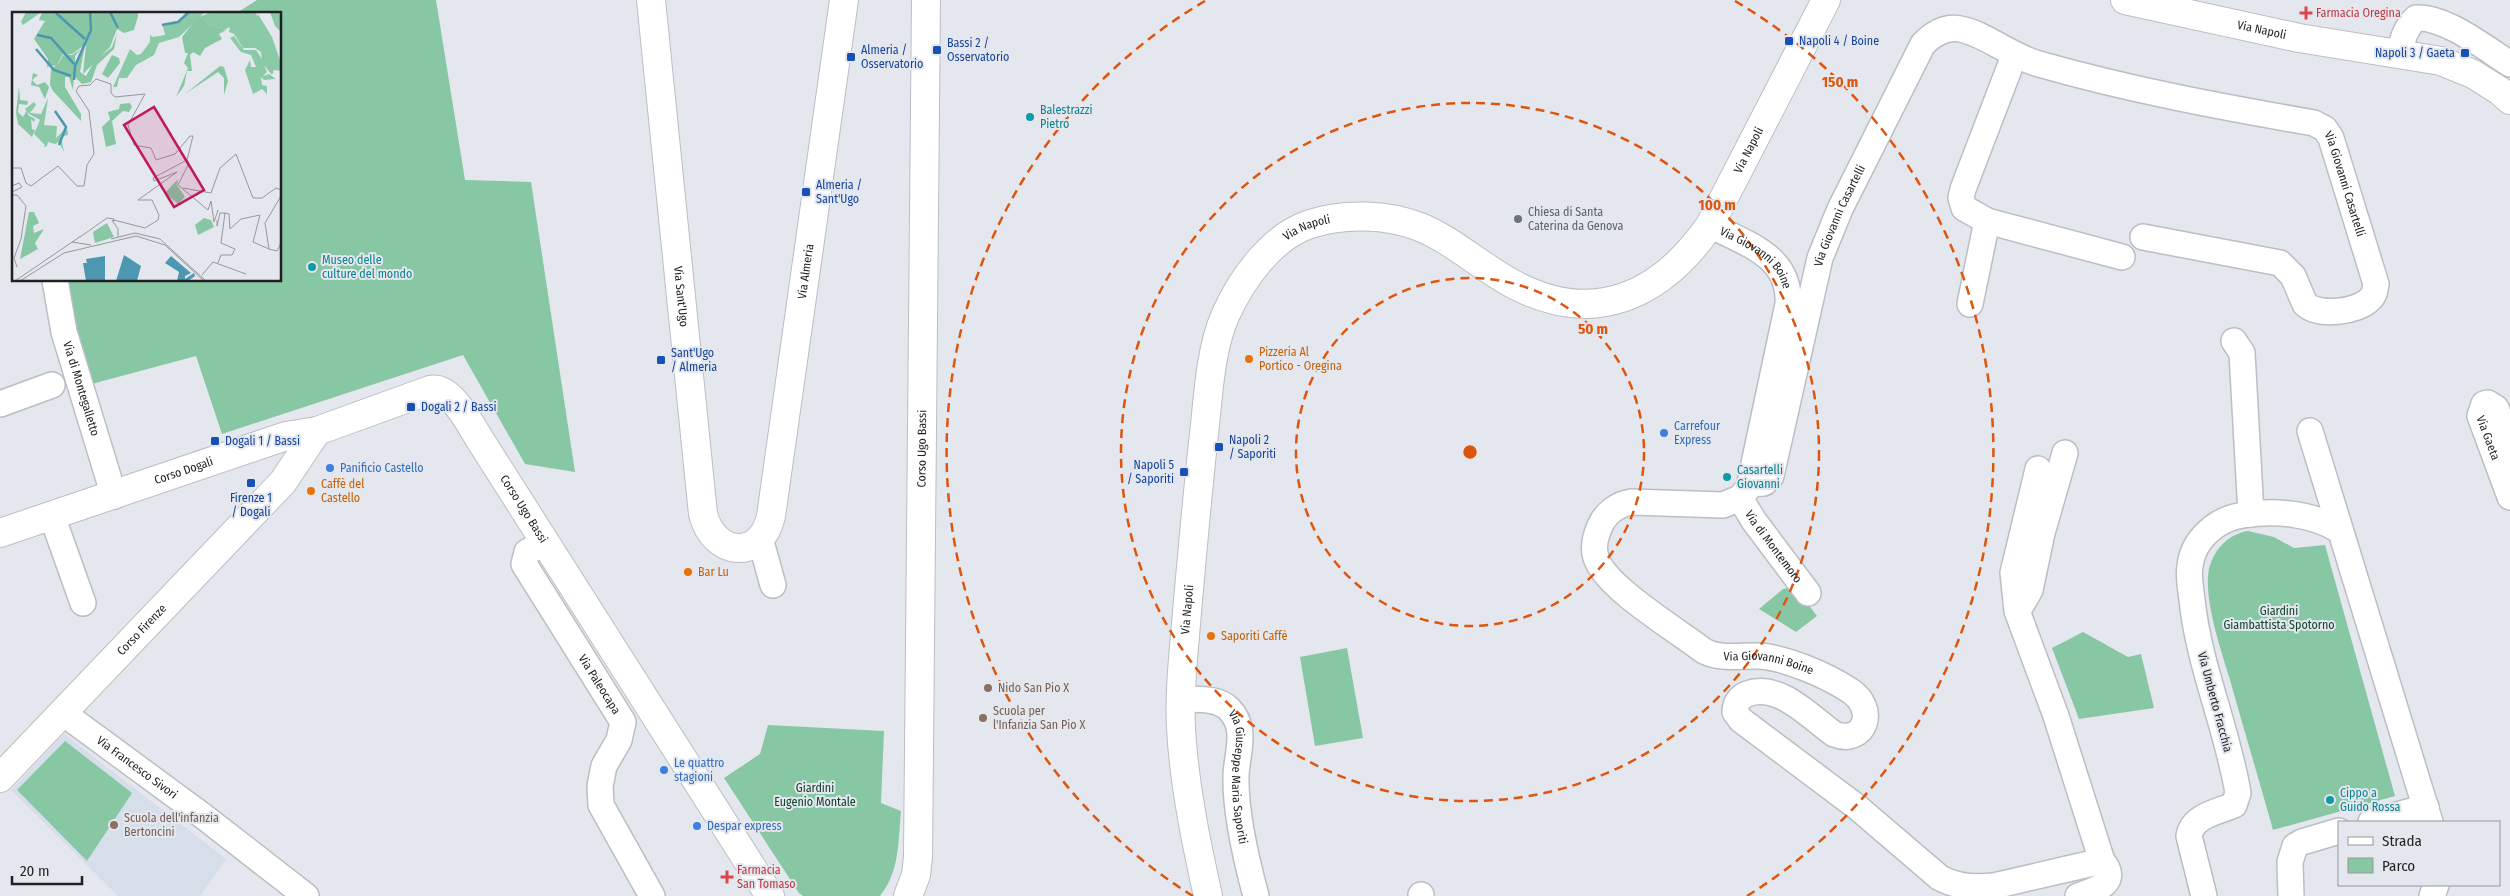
<svg xmlns="http://www.w3.org/2000/svg" width="2510" height="896" viewBox="0 0 2510 896" font-family="'Fira Sans Condensed',sans-serif">
  <style>
    .built { fill: #d6deea }
    .green { fill: #88c7a4 }
    .lines { fill: none; stroke-linecap: round; stroke-linejoin: round }
    .street-casing { stroke: #bbbec4; stroke-width: 28 }
    .secondary-casing { stroke: #bbbec4; stroke-width: 30 }
    .street { stroke: #fff; stroke-width: 25 }
    .secondary { stroke: #fff; stroke-width: 28 }
    .ring { fill: none; stroke: #de560d; stroke-width: 2.5; stroke-dasharray: 9 6 }
    .health-dot { fill: #e0444e; stroke: #e4e8ee; stroke-width: 2 }
    .transit-dot { fill: #1a4fb4; stroke: #e4e8ee; stroke-width: 2 }
    .culture-dot { fill: #0f9aa8; stroke: #e4e8ee; stroke-width: 2 }
    .worship-dot { fill: #6b7280; stroke: #e4e8ee; stroke-width: 2 }
    .food-dot { fill: #e8710a; stroke: #e4e8ee; stroke-width: 2 }
    .shop-dot { fill: #3f7fe0; stroke: #e4e8ee; stroke-width: 2 }
    .education-dot { fill: #8d6e63; stroke: #e4e8ee; stroke-width: 2 }
    .labels { text-anchor: middle; dominant-baseline: central; stroke-width: 4; stroke-linejoin: round; paint-order: stroke }
    .health-label { font-size: 12px; fill: #be3a42; stroke: #e4e8ee; text-anchor: start }
    .street-label { font-size: 12px; fill: #1f2022; stroke: #e4e8ee }
    .transit-label { font-size: 12px; fill: #164399; stroke: #e4e8ee; text-anchor: start }
    .culture-label { font-size: 12px; fill: #0d838f; stroke: #e4e8ee; text-anchor: start }
    .worship-label { font-size: 12px; fill: #5b616d; stroke: #e4e8ee; text-anchor: start }
    .food-label { font-size: 12px; fill: #c56008; stroke: #e4e8ee; text-anchor: start }
    .shop-label { font-size: 12px; fill: #366cbe; stroke: #e4e8ee; text-anchor: start }
    .park-label { font-size: 12px; fill: #10432c; stroke: #e4e8ee }
    .education-label { font-size: 12px; fill: #785e54; stroke: #e4e8ee; text-anchor: start }
    .inset-river { fill: none; stroke: #4d97b0; stroke-width: 2.5 }
    .inset-road { fill: none; stroke: #95989c; stroke-width: 1 }
    .view { fill: #c2185b; fill-opacity: 0.15; stroke: #c2185b; stroke-width: 2.5 }
    .inset-edge { fill: none; stroke: #1f2022; stroke-width: 2.5 }
    .centre { fill: #de560d; stroke: #e4e8ee; stroke-width: 2.5 }
    .ring-label { font-size: 15px; text-anchor: middle; font-weight: bold; fill: #de560d; stroke: #e4e8ee; stroke-width: 4; stroke-linejoin: round; paint-order: stroke }
  </style>
  <rect width="100%" height="100%" fill="#e4e8ee"/>
  <path class="built" d="M64,734L226,859L200,896H118L11,790Z"/>
  <path class="green" d="M257,0H436L465,180L531,182L575,472L525,464L463,355L222,434L196,356L88,385L67,280H280V14H235Z
    M2248,531L2274,537L2294,548L2325,545L2395,796L2273,830C2259,780 2244,730 2230,680C2221,650 2206,607 2208,576C2210,554 2226,534 2248,531Z
    M1791,587L1798,591L1817,616L1796,632L1759,609L1783,589Z
    M2083,632L2128,657L2141,654L2154,708L2079,719L2052,648Z
    M1347,648L1363,738L1315,746L1300,657Z
    M768,725L884,731L881,803L901,811C898,842 900,871 880,896H803L799,893L724,778L760,754Z
    M65,741L132,793L87,861L17,790Z"/>
  <g class="lines">
    <defs>
      <g id="street">
        <path d="M2399,55C2402,41 2405,28 2416,18C2445,16 2485,48 2510,64"/>
        <path d="M2014,56L1963,189L1961,198L1964,208L1987,221L2122,257"/>
        <path id="s1" d="M1710,225C1746,244 1791,256 1788,304L1749,487L1740,498L1723,505L1632,502C1617,504 1605,514 1600,526C1595,537 1592,549 1597,560C1608,589 1677,630 1704,651C1721,660 1741,655 1760,656C1786,658 1826,675 1849,690C1879,709 1864,746 1834,734C1810,717 1779,682 1747,694C1739,697 1735,704 1735,712L1741,720L1857,807L1940,878C1957,887 1976,888 1994,886L2102,861"/>
        <path id="s2" d="M55,280L64,332L114,496"/>
        <path d="M1970,304L1987,221"/>
        <path d="M2234,341L2242,353L2251,514"/>
        <path d="M0,404L52,385"/>
        <path d="M2310,431L2430,822"/>
        <path id="s3" d="M2510,448L2496,408L2488,403L2484,404L2480,416L2510,497"/>
        <path d="M2038,469L2013,573L2017,611L2056,716L2102,861C2121,883 2095,890 2078,896"/>
        <path id="s4" d="M1750,484L1764,483L1771,476L1820,258L1840,209L1923,44C1932,35 1945,26 1960,29C1982,32 2012,57 2039,64C2130,90 2222,107 2314,123L2325,129L2331,138L2376,284C2375,289 2375,295 2370,299C2358,312 2319,317 2305,304L2293,276L2280,263L2143,237"/>
        <path id="s5" d="M1740,498L1754,521L1808,593"/>
        <path d="M52,516L83,603"/>
        <path d="M760,538L773,585"/>
        <path id="s6" d="M545,542L527,552L524,564L623,722L619,740L604,766L600,786L601,805L652,896"/>
        <path d="M2019,609L2030,590L2042,533L2065,453"/>
        <path id="s7" d="M1182,699C1197,700 1217,697 1229,709C1248,728 1237,753 1236,775C1235,813 1246,859 1256,896"/>
        <path id="s8" d="M63,713L203,816L306,896"/>
        <path d="M2371,822L2426,807"/>
        <path d="M1421,896V895"/>
        <path d="M2204,896L2189,836C2192,816 2217,812 2234,805L2238,793C2227,727 2199,666 2192,600C2191,590 2188,577 2190,566C2193,539 2217,519 2243,515C2275,510 2311,513 2339,530"/>
        <path d="M2291,896L2290,862L2295,846L2302,842L2339,831"/>
        <path d="M2432,896L2436,885"/>
      </g>
      <g id="secondary">
        <path id="s9" d="M651,0L703,514C714,557 761,561 771,516L844,0"/>
        <path id="s10" d="M2125,0L2299,38L2441,61L2473,74L2500,91L2510,100"/>
        <path id="s11" d="M0,533L286,436L317,431L430,390C451,384 472,428 482,443L770,896"/>
        <path id="s12" d="M0,778L283,482L317,431"/>
        <path id="s13" d="M908,896L916,875L918,857L926,0"/>
        <path id="s14" d="M1208,896C1196,842 1184,784 1181,728C1179,690 1184,650 1187,612C1192,555 1197,499 1203,443C1208,403 1209,353 1225,316C1241,280 1271,237 1310,224C1344,213 1387,214 1420,227C1454,241 1482,268 1515,285C1595,327 1662,295 1710,225L1826,0"/>
      </g>
    </defs>
    <use href="#street" class="street-casing"/>
    <use href="#secondary" class="secondary-casing"/>
    <use href="#street" class="street"/>
    <use href="#secondary" class="secondary"/>
  </g>
  <g class="ring">
    <circle cx="1470" cy="452" r="174"/>
    <circle cx="1470" cy="452" r="349"/>
    <path d="M1193 896A523 523 0 0 1 1205 1M1735 1A523 523 0 0 1 1747 896"/>
  </g>
  <g class="health-dot">
    <path d="M2303.5 5.5h5v5h5v5h-5v5h-5v-5h-5v-5h5z"/>
    <path d="M724.5 869.5h5v5h5v5h-5v5h-5v-5h-5v-5h5z"/>
  </g>
  <g class="transit-dot">
    <rect x="1784" y="36" width="10" height="10" rx="2.5"/>
    <rect x="932" y="45" width="10" height="10" rx="2.5"/>
    <rect x="2460" y="48" width="10" height="10" rx="2.5"/>
    <rect x="846" y="52" width="10" height="10" rx="2.5"/>
    <rect x="801" y="187" width="10" height="10" rx="2.5"/>
    <rect x="656" y="355" width="10" height="10" rx="2.5"/>
    <rect x="406" y="402" width="10" height="10" rx="2.5"/>
    <rect x="210" y="436" width="10" height="10" rx="2.5"/>
    <rect x="1214" y="442" width="10" height="10" rx="2.5"/>
    <rect x="1179" y="467" width="10" height="10" rx="2.5"/>
    <rect x="246" y="478" width="10" height="10" rx="2.5"/>
  </g>
  <g class="culture-dot">
    <circle cx="1030" cy="117" r="5"/>
    <circle cx="312" cy="267" r="5"/>
    <circle cx="1727" cy="477" r="5"/>
    <circle cx="2330" cy="800" r="5"/>
  </g>
  <circle class="worship-dot" cx="1518" cy="219" r="5"/>
  <g class="food-dot">
    <circle cx="1249" cy="359" r="5"/>
    <circle cx="311" cy="491" r="5"/>
    <circle cx="688" cy="572" r="5"/>
    <circle cx="1211" cy="636" r="5"/>
  </g>
  <g class="shop-dot">
    <circle cx="1664" cy="433" r="5"/>
    <circle cx="330" cy="468" r="5"/>
    <circle cx="664" cy="770" r="5"/>
    <circle cx="697" cy="826" r="5"/>
  </g>
  <g class="education-dot">
    <circle cx="988" cy="688" r="5"/>
    <circle cx="983" cy="718" r="5"/>
    <circle cx="114" cy="825" r="5"/>
  </g>
  <g class="labels">
    <g class="health-label">
      <text x="2316" y="13">Farmacia Oregina</text>
      <text x="737" y="870">Farmacia<tspan x="737" dy="14">San Tomaso</tspan></text>
    </g>
    <g class="street-label">
      <text stroke="none"><textPath href="#s10" startOffset="140">Via Napoli</textPath></text>
      <text stroke="none"><textPath href="#s14" startOffset="1249">Via Napoli</textPath></text>
      <text stroke="none"><textPath href="#s4" startOffset="966">Via Giovanni Casartelli</textPath></text>
      <text stroke="none"><textPath href="#s4" startOffset="294">Via Giovanni Casartelli</textPath></text>
      <text stroke="none"><textPath href="#s14" startOffset="710">Via Napoli</textPath></text>
      <text stroke="none"><textPath href="#s1" startOffset="58">Via Giovanni Boine</textPath></text>
      <text stroke="none"><textPath href="#s9" startOffset="866">Via Almeria</textPath></text>
      <text stroke="none"><textPath href="#s9" startOffset="298">Via Sant'Ugo</textPath></text>
      <text stroke="none"><textPath href="#s2" startOffset="112">Via di Montegalletto</textPath></text>
      <text stroke="none"><textPath href="#s3" startOffset="92">Via Gaeta</textPath></text>
      <text stroke="none"><textPath href="#s13" startOffset="449">Corso Ugo Bassi</textPath></text>
      <text stroke="none"><textPath href="#s11" startOffset="194">Corso Dogali</textPath></text>
      <text stroke="none"><textPath href="#s11" startOffset="610">Corso Ugo Bassi</textPath></text>
      <text stroke="none"><textPath href="#s5" startOffset="59">Via di Montemoro</textPath></text>
      <text stroke="none"><textPath href="#s14" startOffset="289">Via Napoli</textPath></text>
      <text stroke="none"><textPath href="#s12" startOffset="205">Corso Firenze</textPath></text>
      <text stroke="none"><textPath href="#s1" startOffset="715">Via Giovanni Boine</textPath></text>
      <text stroke="none"><textPath href="#s6" startOffset="175">Via Paleocapa</textPath></text>
      <text transform="translate(2215 702) rotate(75)">Via Umberto Fracchia</text>
      <text stroke="none"><textPath href="#s8" startOffset="92">Via Francesco Sivori</textPath></text>
      <text stroke="none"><textPath href="#s7" startOffset="120">Via Giuseppe Maria Saporiti</textPath></text>
    </g>
    <g class="transit-label">
      <text x="1799" y="41">Napoli 4 / Boine</text>
      <text x="947" y="43">Bassi 2 /<tspan x="947" dy="14">Osservatorio</tspan></text>
      <text x="861" y="50">Almeria /<tspan x="861" dy="14">Osservatorio</tspan></text>
      <text x="2455" y="53" text-anchor="end">Napoli 3 / Gaeta</text>
      <text x="816" y="185">Almeria /<tspan x="816" dy="14">Sant'Ugo</tspan></text>
      <text x="671" y="353">Sant'Ugo<tspan x="671" dy="14">/ Almeria</tspan></text>
      <text x="421" y="407">Dogali 2 / Bassi</text>
      <text x="1229" y="440">Napoli 2<tspan x="1229" dy="14">/ Saporiti</tspan></text>
      <text x="225" y="441">Dogali 1 / Bassi</text>
      <text x="1174" y="465" text-anchor="end">Napoli 5<tspan x="1174" dy="14">/ Saporiti</tspan></text>
      <text x="251" y="498" text-anchor="middle">Firenze 1<tspan x="251" dy="14">/ Dogali</tspan></text>
    </g>
    <g class="culture-label">
      <text x="1040" y="110">Balestrazzi<tspan x="1040" dy="14">Pietro</tspan></text>
      <text x="322" y="260">Museo delle<tspan x="322" dy="14">culture del mondo</tspan></text>
      <text x="1737" y="470">Casartelli<tspan x="1737" dy="14">Giovanni</tspan></text>
      <text x="2340" y="793">Cippo a<tspan x="2340" dy="14">Guido Rossa</tspan></text>
    </g>
    <g class="worship-label">
      <text x="1528" y="212">Chiesa di Santa<tspan x="1528" dy="14">Caterina da Genova</tspan></text>
    </g>
    <g class="food-label">
      <text x="1259" y="352">Pizzeria Al<tspan x="1259" dy="14">Portico - Oregina</tspan></text>
      <text x="321" y="484">Caffè del<tspan x="321" dy="14">Castello</tspan></text>
      <text x="698" y="572">Bar Lu</text>
      <text x="1221" y="636">Saporiti Caffè</text>
    </g>
    <g class="shop-label">
      <text x="1674" y="426">Carrefour<tspan x="1674" dy="14">Express</tspan></text>
      <text x="340" y="468">Panificio Castello</text>
      <text x="674" y="763">Le quattro<tspan x="674" dy="14">stagioni</tspan></text>
      <text x="707" y="826">Despar express</text>
    </g>
    <g class="park-label">
      <text x="2279" y="611">Giardini<tspan x="2279" dy="14">Giambattista Spotorno</tspan></text>
      <text x="815" y="788">Giardini<tspan x="815" dy="14">Eugenio Montale</tspan></text>
    </g>
    <g class="education-label">
      <text x="998" y="688">Nido San Pio X</text>
      <text x="993" y="711">Scuola per<tspan x="993" dy="14">l'Infanzia San Pio X</tspan></text>
      <text x="124" y="818">Scuola dell'infanzia<tspan x="124" dy="14">Bertoncini</tspan></text>
    </g>
  </g>
  <g transform="translate(12 12)">
    <rect width="269" height="269" fill="#e4e8ee"/>
    <path d="M30,0H126V4L122,18L112,21L105,17L98,35L71,62L74,32L60,42H51L45,53L35,55L36,47L22,27L33,9L27,8ZM197,1L193,7L197,13L213,18L216,14L214,18L207,22L210,27L193,36L188,44L181,40L178,43L180,59H175L172,74L164,85L176,56L172,51L176,41H173L170,25L185,6ZM105,22L102,37L85,53L79,70L70,72L62,64L61,78L57,65H53V75L69,102V109L41,79L38,73L39,57L46,52L52,42L60,43L69,37L63,44V51L73,33L68,60L74,64L82,50L100,35ZM100,43L107,46L108,51L96,66L90,62ZM208,54L212,55L216,69L212,83V66L206,60L173,82ZM21,61L26,63L20,68L25,73L33,70L37,75L33,87L27,75L19,73ZM7,74L8,88L16,89L15,93L7,92L6,100L11,105L15,98L16,103L23,107L22,110L19,107L20,117L23,118L20,125L6,112L4,101ZM118,91L120,95L117,100L111,99L100,109L104,132L94,135L90,115L98,107L96,100L107,97L108,92ZM166,167L165,173L173,185L166,192L153,181ZM17,200H22L27,211L21,214L22,221L32,217L23,231L26,237L8,247ZM192,206L199,208L202,215L186,223L183,213ZM95,211L102,225L83,231L81,220Z" fill="#88c7a4"/>
    <path d="M14,0H28V1L11,13L9,10ZM193,0L167,25L147,31L142,43L124,53L115,66H107L105,75H101L118,37L125,43L129,42L138,30V23L141,25L153,23L151,14L166,11L174,1ZM198,0H244L245,5L246,2L260,25L269,51V59L262,58L260,63L252,53L255,60L251,64L257,62L264,67L252,68L249,65L250,73L255,74V82L250,77L241,82L233,58L238,48L239,55H244L239,43L229,40L218,26L222,24L232,38H244L250,47L249,40L243,36H231L222,22L217,20L218,15L211,18L197,13L190,6ZM258,0H269V20L263,14ZM36,86L32,113L45,114L44,126L55,115L56,123L49,125L52,140L47,130L43,132L36,130L35,134L31,135L33,133L22,122L28,108L17,102L13,97L22,90L24,93L18,101L29,102Z" fill="#8acaa7"/>
    <path d="M112,243L129,254L125,269H104ZM93,244V269H74L71,251H75L74,247ZM159,244L179,261L173,264V267L182,261L183,264L176,269H165L167,260L153,251Z" fill="#4d97b0"/>
    <path class="inset-river" d="M98,0L106,16M44,1L73,27M150,13L166,10L177,0M25,23L39,26L62,52M24,37L42,58L59,64M62,68L63,54L79,18L78,0M43,99L54,115L47,133"/>
    <path class="inset-road" d="M0,156H9L14,171L19,174L46,154L65,174H72L75,153L82,142L77,99L64,79L67,74L78,73L84,67L99,72V81L103,85L133,82L116,113L122,133L139,136L144,148L163,142L178,124H181L175,148L177,151L166,173L196,198L199,189L202,210L206,198M142,169L141,166L175,148M142,169L165,160M0,174L7,171L10,175L0,180M171,176L199,181L208,156L224,142L241,186H250L264,176L269,178M0,183H5L14,194L9,227L2,246L5,255M126,188L165,160M213,201L217,202L218,217L229,207L248,203L241,230L257,237M100,208L106,217V225M102,208L133,216L146,208L147,203L140,188H126M205,208V214L208,201H213M68,225L95,206L102,207L101,210M99,227L123,221L148,227L194,269M60,230L79,233M257,237L253,211L269,184M257,237L265,239L269,231M201,250L234,262M206,251L209,243H220L223,237L209,231L213,201M190,263L201,250M3,269L69,224M8,269L52,241L124,224L153,233L192,269"/>
    <path class="view" d="M142,95L192,178L162,195L112,113Z"/>
    <rect width="269" height="269" class="inset-edge"/>
  </g>
  <circle cx="1470" cy="452" r="8" class="centre"/>
  <g class="ring-label">
    <text x="1840" y="87">150 m</text>
    <text x="1717" y="210">100 m</text>
    <text x="1593" y="334">50 m</text>
  </g>
  <rect x="2338" y="821" width="162" height="65" fill="#e4e8ee" stroke="#95989c"/>
  <rect x="2348" y="837" width="25" height="8" fill="#ffffff" stroke="#95989c"/>
  <text x="2382" y="846" font-size="15" fill="#1f2022">Strada</text>
  <rect x="2348" y="858" width="25" height="15" fill="#88c7a4" stroke="#95989c"/>
  <text x="2382" y="871" font-size="15" fill="#1f2022">Parco</text>
  <path d="M12 876v8h70v-8" fill="none" stroke="#1f2022" stroke-width="2.5"/>
  <text x="20" y="876" font-size="15" fill="#1f2022" stroke="#e4e8ee" stroke-width="4" paint-order="stroke">20 m</text>
</svg>
